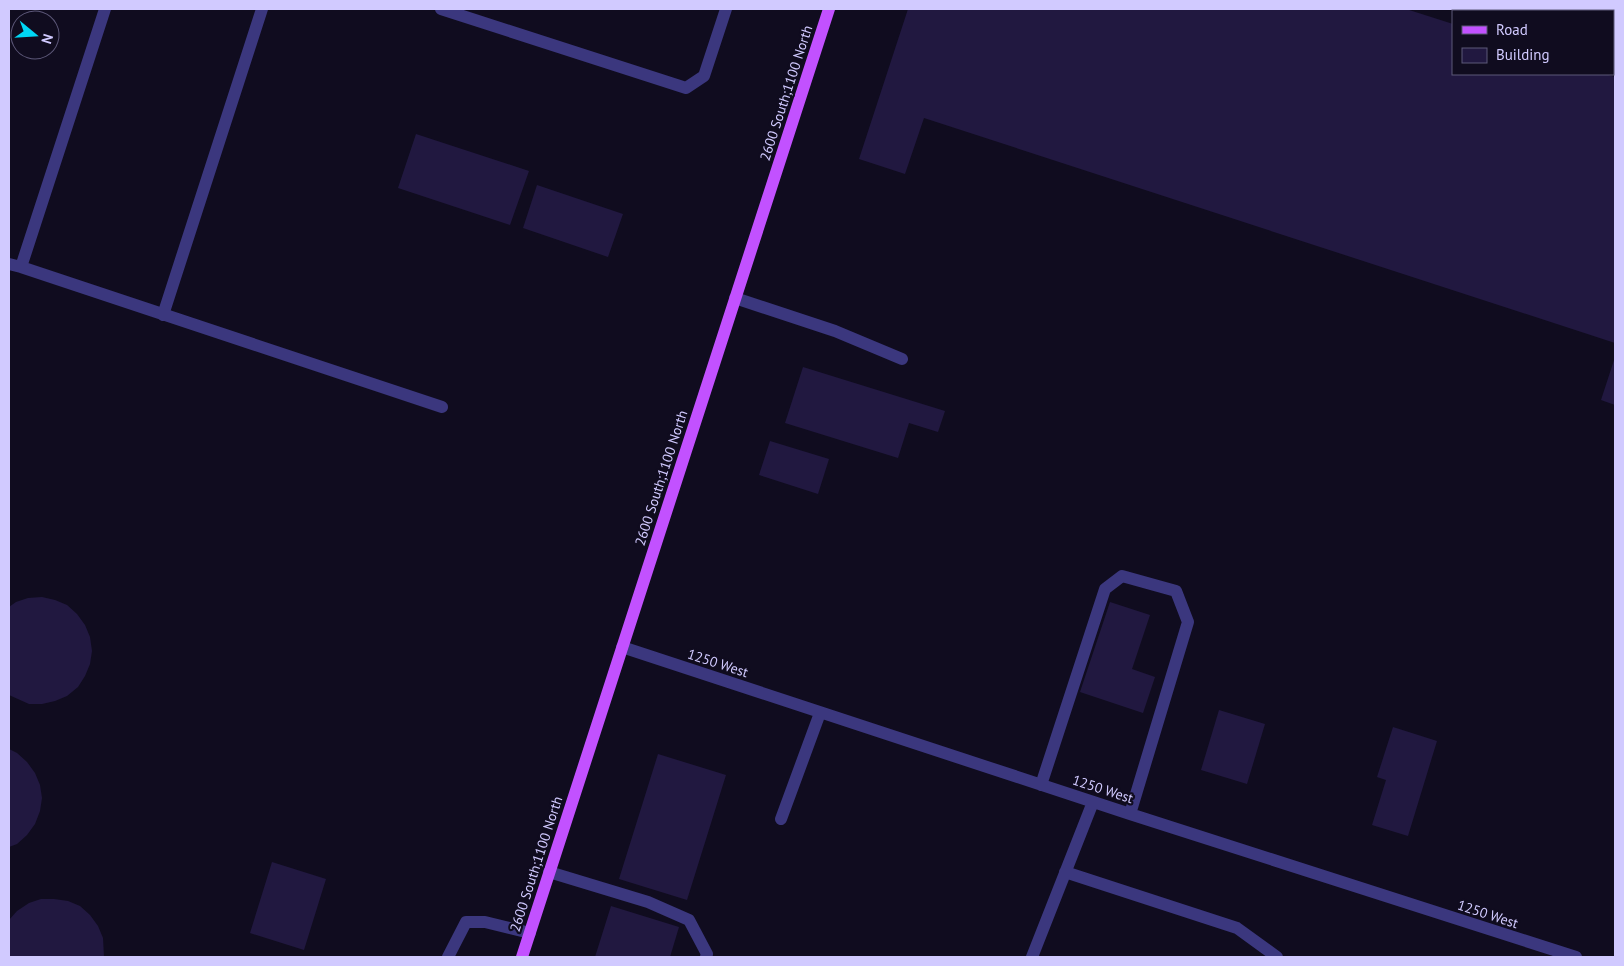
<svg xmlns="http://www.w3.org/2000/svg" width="1624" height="966" viewBox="0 0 1624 966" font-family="'PT Sans',sans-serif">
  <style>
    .building { fill: #211840 }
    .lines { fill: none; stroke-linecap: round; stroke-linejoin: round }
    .minor { stroke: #3b377e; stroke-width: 12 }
    .major { stroke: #c251ff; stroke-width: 12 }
    .labels { text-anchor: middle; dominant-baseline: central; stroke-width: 4.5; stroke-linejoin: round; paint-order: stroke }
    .street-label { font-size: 14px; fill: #d1caff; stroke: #100c1f }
  </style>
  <rect width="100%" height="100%" fill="#100c1f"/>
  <path class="building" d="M908,9H1406L1453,24V74H1605L1615,77V343L924,118L905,174L859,159Z
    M416,134L529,171L510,225L398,188Z
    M537,185L623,214L608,257L523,228Z
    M1615,357V405L1601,400Z
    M803,367L945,411L938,432L909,423L898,458L785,423Z
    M770,441L829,459L818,494L759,475Z
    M42,597L55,600L67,605L77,614L85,625L90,637L92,651L90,664L85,676L78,687L67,696L55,701L42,704H29L9,695V607L16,602L28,598Z
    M1110,602L1150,615L1132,669L1155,677L1143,713L1080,692Z
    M1219,710L1265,724L1247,784L1201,770Z
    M1393,727L1437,741L1408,836L1372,825L1386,780L1377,777Z
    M9,749L17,753L27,762L35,773L40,785L42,798L40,811L35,824L27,835L17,844L9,847Z
    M658,754L726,775L687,900L619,879Z
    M272,862L326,879L304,950L250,933Z
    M41,899H54L68,901L80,906L90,915L98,926L103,938L104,957H9V920L17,911L29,903Z
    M611,906L679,927L670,957H595Z"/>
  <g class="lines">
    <path class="minor" d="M441,9L686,88L704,76L726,9
      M9,264L21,267L105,9
      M21,267L442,407
      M735,298L835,331L902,359
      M163,315L262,9
      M622,647L1130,814L1576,957
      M1041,785L1105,589L1122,576L1176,591L1188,622L1130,814
      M781,819L820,713
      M549,872L648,902L689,920L707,954L706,957
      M1065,872L1237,928L1277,957
      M448,957L466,922H485L530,933
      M1032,957L1093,802"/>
    <path class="major" d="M522,957L829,9"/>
  </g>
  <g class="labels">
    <g class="street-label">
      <text transform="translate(786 93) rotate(-72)">2600 South;1100 North</text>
      <text transform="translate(661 478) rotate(-72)">2600 South;1100 North</text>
      <text transform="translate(718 663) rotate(18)">1250 West</text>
      <text transform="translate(1103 789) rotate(18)">1250 West</text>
      <text transform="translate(536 864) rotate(-72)">2600 South;1100 North</text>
      <text transform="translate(1488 914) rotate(18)">1250 West</text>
    </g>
  </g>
  <rect width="1624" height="966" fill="none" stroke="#d1caff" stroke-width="20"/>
  <rect x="1452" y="10" width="162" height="65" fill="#100c1f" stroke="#5d5879"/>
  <rect x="1462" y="26" width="25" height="8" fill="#c251ff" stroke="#5d5879"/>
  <text x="1496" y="35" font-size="15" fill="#d1caff">Road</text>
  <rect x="1462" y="48" width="25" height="15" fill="#211840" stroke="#5d5879"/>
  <text x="1496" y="60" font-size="15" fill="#d1caff">Building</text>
  <g transform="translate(35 35) rotate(108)"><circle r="24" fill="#100c1f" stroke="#5d5879"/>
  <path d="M0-4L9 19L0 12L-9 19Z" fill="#00d7f5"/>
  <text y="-8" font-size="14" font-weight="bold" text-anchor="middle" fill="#d1caff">N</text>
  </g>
</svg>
